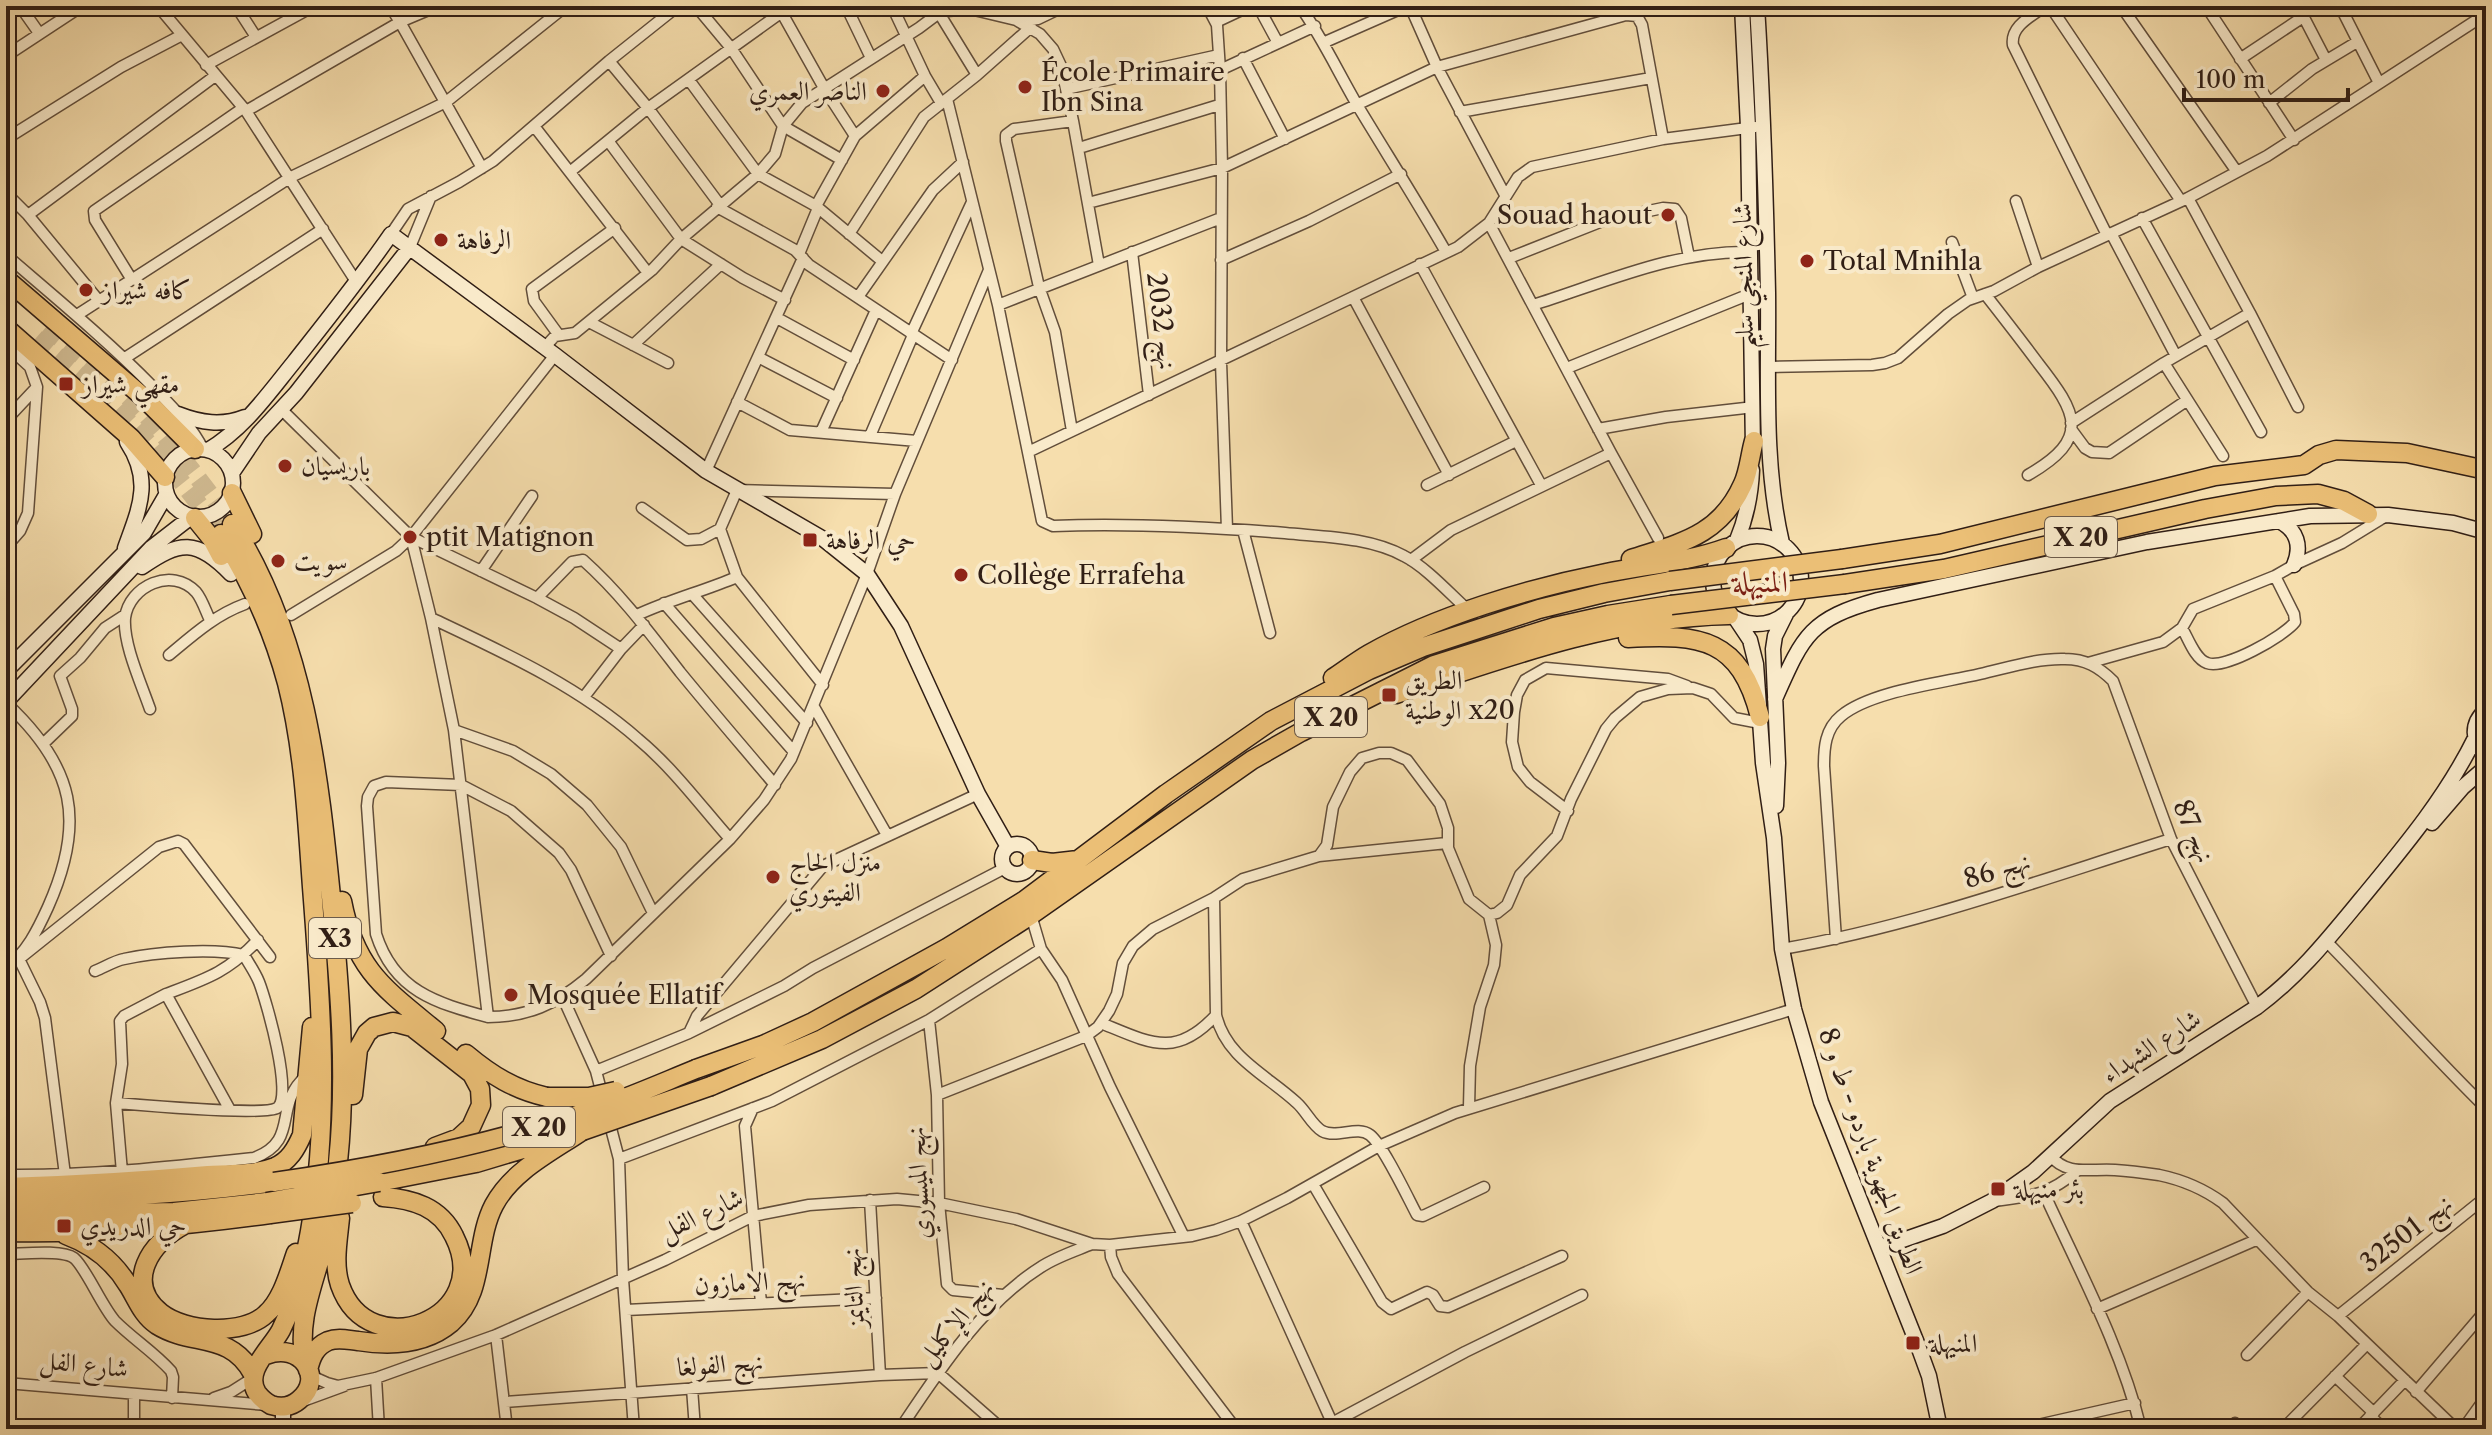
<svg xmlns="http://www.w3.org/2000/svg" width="2492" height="1435" viewBox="0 0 2492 1435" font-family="'Libre Caslon Text',Amiri,serif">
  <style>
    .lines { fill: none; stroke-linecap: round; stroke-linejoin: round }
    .highway-tunnel { stroke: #ceb88f; stroke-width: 18; stroke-dasharray: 18 9; stroke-linecap: butt }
    .street-casing { stroke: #624e3b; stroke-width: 13 }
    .secondary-casing { stroke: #301e15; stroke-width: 17 }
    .highway-casing { stroke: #301e15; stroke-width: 21 }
    .street { stroke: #f9eaca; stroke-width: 10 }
    .secondary { stroke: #f9eaca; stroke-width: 14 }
    .highway { stroke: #ebbf76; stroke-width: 18 }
    .highway-bridge-casing { stroke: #301e15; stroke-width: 21; stroke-linecap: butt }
    .highway-bridge { stroke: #ebbf76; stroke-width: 18 }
    .poi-dot { fill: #8f2418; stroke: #f9eaca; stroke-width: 3 }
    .labels { text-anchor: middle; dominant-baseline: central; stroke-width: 8; stroke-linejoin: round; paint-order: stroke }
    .shield { fill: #f9eaca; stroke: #6c5b4b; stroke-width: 2 }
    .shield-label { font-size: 24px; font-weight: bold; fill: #301e15 }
    .poi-label { font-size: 26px; fill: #301e15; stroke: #f9eaca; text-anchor: start }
    .street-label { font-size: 26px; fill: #301e15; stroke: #f9eaca }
    .quarter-label { font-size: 30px; fill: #7a1f14; stroke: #f9eaca }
  </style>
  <rect width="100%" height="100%" fill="#f6dead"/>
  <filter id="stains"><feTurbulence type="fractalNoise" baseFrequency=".0025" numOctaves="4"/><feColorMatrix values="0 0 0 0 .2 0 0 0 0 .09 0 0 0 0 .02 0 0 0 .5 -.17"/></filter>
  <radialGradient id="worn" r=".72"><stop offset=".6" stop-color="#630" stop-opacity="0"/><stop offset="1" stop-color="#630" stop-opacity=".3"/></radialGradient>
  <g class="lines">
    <path class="highway-tunnel" d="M46,327C73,349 101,371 126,395C166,434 199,479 232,524
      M36,338C64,362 93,385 119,412C157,450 190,491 221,534"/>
    <defs>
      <path id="street" d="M20,6L39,33
        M158,6L246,111L357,283
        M236,6L256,37
        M438,6L400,22L482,168
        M696,6L731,48L783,126L842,160
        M778,6L824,88L855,136
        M846,6L871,58
        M892,6L925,76L941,103
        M1207,6L1217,25L1220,70L1222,168L1221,362L1227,529
        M1258,6L1278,43
        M1300,6C1323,39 1339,74 1359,108C1388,156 1418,203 1446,252
        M1410,6L1437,67L1505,195
        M2045,6C2032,16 2010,26 2013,45L2107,235
        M2050,6L2181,201
        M2121,6L2237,172
        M2206,6L2294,140
        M2298,6L2326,60
        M2340,6L2379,83
        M939,13L977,75
        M1021,21L1038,19L1065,6
        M1216,22L1250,6
        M1325,42L1407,6
        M6,56L82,6
        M1243,58L1285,139
        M2240,59L2303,17
        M609,61L648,108L720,205
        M206,65L314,6
        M1220,70L1315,26
        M689,80L758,174L816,206L855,136L925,76
        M1066,89L1219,55
        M947,99L998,305L1042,521L1053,526C1130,523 1208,527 1285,533C1324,537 1369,537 1404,556C1426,567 1450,594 1469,611
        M2269,103L2312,69L2357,42
        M246,111L400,22L390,6
        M1460,112L1651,78
        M534,126L648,273
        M6,139L121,67L182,35
        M609,142L681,239L743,278L785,300
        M1079,148L1219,105
        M571,171L648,108L782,12
        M6,193L28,215L215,76
        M2016,201L2038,267
        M1088,203L1222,168L1437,67L1626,15L1637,16L1642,25L1663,139
        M816,206L882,261
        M717,207L795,250L809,265L952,360
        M28,215L99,301
        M2142,218L2261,432
        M1489,223L1611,453L1658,538
        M2111,233L2176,356
        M391,234L408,209L459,182L493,161L609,61L678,6
        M849,234L924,117L977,75L1031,27
        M1952,242L1973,298
        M410,247L431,196
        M1132,252L1149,395
        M799,254L818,208
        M6,255C56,298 107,340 153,387C172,407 191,425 203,449
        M1509,258L1605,220L1663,208L1675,209L1681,218L1689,257
        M1221,260L1309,221L1401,174
        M1420,264L1541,485
        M132,280L95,220L94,211L243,108
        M1985,294C2003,317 2021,340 2038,363C2077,413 2092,438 2028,475
        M858,297L933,190L963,162
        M1353,297L1449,475
        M998,305L1221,218
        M1533,305C1603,283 1676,250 1750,252
        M2250,313L2298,407
        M77,315L291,177L446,102L566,6
        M777,318L854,360
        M589,322L668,363
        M558,334L534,301L532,289L615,228
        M911,334L972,202
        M6,345L30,367L37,387L6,420
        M633,345L721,264
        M545,347L555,336L575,333L652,270L681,239L758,174L775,154L783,126L802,103L919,28L939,13L947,11L970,9L1016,20L1040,34L1053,49L1061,66L1073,121L1099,265
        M555,355L411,537L431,618L454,730L488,1017C527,1017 556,1004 586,979L730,839L764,800L791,759L867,574L895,494L989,270
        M758,357L837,398
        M125,358L323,229
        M2164,363L2223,456
        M1768,367L1872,365L1885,363L1898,358L1948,314L1968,300L1994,291L2038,267L2188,198L2267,156L2486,14
        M1567,368L1750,294
        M737,402L790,430L917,441
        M281,409L411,537L537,598L572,562L583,560C621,594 649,632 680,672C711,710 743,747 775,785
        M2071,423L2164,363L2250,313L2188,198
        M1598,429L1666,417L1754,407
        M2071,429L2085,448L2092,452L2109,453L2186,401
        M1072,431L1055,332L1039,287L1006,141V135L1014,129L1073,121
        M821,432L876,310
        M870,436L913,335
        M1028,452L1458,247L1489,223L1518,177L1532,167L1663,139L1755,127
        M706,471L803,258
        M1427,485L1516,441
        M642,508L687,540L701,539L720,529
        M1243,530L1270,633
        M6,547L20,531L28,513L37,387
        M1411,560L1451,530L1611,453
        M481,571L532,496
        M693,595L807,723
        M537,598L574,618L621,649L644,625
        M664,603L794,752
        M291,615L396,551L411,537
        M637,615C669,600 704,591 737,577
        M431,618C503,652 578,686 638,739C673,768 700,805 730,839
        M2182,628C2188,638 2195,659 2207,663C2225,670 2284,636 2295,622L2294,614L2275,576
        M169,655C193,635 215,615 245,604
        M2088,663L2163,642L2182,628L2193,609L2275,576L2294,565L2342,543L2386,516
        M823,685L737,577L720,529L737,490L895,494
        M584,697L621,649
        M6,703C75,767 86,822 48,907C38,929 26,954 6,967
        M814,707L887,835
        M150,709C141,683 123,644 125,618C129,586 172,566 196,592C202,599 206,612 210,620
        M454,730L513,751L551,774L587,805L621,847L653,913
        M44,743L72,716V709L60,676L80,658L105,628L125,615
        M1568,811L1530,782L1518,767L1512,742L1514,712L1517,695L1525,680L1546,668L1668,679L1687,686
        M1319,856L1327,845L1333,807L1350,772L1362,758L1379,753H1391L1407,760L1440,804L1448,828V848L1469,899L1489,915L1496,945L1494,965L1480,1007L1470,1066L1469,1107
        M1214,898L1216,1015C1226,1058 1267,1075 1297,1103C1306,1111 1312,1125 1322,1131C1337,1139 1357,1125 1370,1135C1383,1145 1408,1198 1417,1215L1423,1216L1484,1187
        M1031,915L1041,949L1062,980L1110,1087L1184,1237
        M1489,915L1497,913L1507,905L1520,875L1557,836L1571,799L1606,729L1615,718L1640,697L1668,689L1693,688L1711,694L1734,718L1760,723
        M1836,939L1824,766C1824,748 1825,729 1841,716C1871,691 1942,683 1980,674C2007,668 2037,658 2065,659C2085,659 2099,667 2113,681L2171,839L2257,1007
        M2327,942C2381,997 2431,1054 2486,1108
        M1782,949C1915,926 2043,879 2171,839
        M95,971C105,967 114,961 124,959C155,952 214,948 244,955C249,964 255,972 259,982C266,1000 294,1097 277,1108C264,1116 139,1105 116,1103
        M166,994C206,979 228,972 258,940
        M563,998L596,1071L603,1098
        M488,1017C436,1003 394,991 376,934L367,806L368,797L374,786L386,782L461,785L511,811L559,853L571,870L611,956
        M929,1020L937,1095L939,1203L947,1284L953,1290L1003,1295
        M1101,1023C1150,1043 1176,1059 1216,1015
        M689,1033L697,1016L823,866L978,794
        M596,1071L689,1033L784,986L813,968L1005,868
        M937,1095L1086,1036L1098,1027L1109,1011L1117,994L1123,963L1133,946L1153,929L1214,898L1243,879L1319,856L1447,843
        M753,1108L745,1126L761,1303
        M608,1117L619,1159L623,1279L634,1429
        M2050,1155C2067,1177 2091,1168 2115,1170C2130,1171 2145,1173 2159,1175C2183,1180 2204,1189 2223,1203L2308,1292L2338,1316L2456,1429
        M619,1159L772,1101L929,1020L1041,949
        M122,1172L116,1103L122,1064L120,1021L124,1016L166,994L230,1110
        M6,1175C89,1176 171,1167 254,1158C301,1140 272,1106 306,1076
        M65,1175L45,1018L40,1002L19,959L159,847L178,841L184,844L270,957
        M1313,1184L1382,1302L1391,1309L1427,1292L1433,1295L1440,1306L1448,1307L1562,1256
        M2044,1193C2079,1270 2121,1347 2141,1429
        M870,1200L880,1375
        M1994,1201C2031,1196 2047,1196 2077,1171
        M1241,1221L1334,1427
        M1110,1245L1111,1257L1118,1274L1236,1429
        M6,1254C21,1254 62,1249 74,1258C86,1268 101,1305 115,1321C133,1339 154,1352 171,1371L173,1377L172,1398
        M2097,1309L2256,1240
        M626,1310L876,1298
        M2338,1316L2486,1197
        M496,1335L507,1429
        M2247,1355L2308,1292
        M309,1375L327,1383L338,1386L376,1378L496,1335L665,1260L753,1216L809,1205L897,1199L939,1203L1016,1219L1092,1244L1110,1245L1192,1236L1216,1230L1241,1221L1287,1198L1379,1146L1455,1113L1794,1009
        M2335,1376L2374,1413
        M376,1378L379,1429
        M6,1383L267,1405
        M8,1383L10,1429
        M692,1388L695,1429
        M2416,1392L2486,1310
        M214,1398L231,1392L253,1378
        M303,1401L344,1386
        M505,1402L880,1375L938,1373L1002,1429
        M2370,1416L2384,1429
        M1332,1423L1465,1352L1582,1295
        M2235,1423L2241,1429
        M2038,1425L2135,1403
        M134,1429V1395
        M900,1429C938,1372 982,1304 1041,1267C1056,1257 1075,1251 1092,1244
        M2283,1429L2367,1344
        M2358,1429L2405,1380
        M2463,1429L2486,1397"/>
      <path id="secondary" d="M1742,6L1748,127L1753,449
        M1757,6C1763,102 1766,198 1768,293C1769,376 1763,462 1782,543
        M178,414C201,423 222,426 245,417
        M165 483a34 34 0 1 1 68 0a34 34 0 1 1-68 0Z
        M208,450C244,429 268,394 294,362C327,320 360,279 391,234L555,355L706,471L822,538L867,574L901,626L978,794L1008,847
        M232,473L259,433L296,393L410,247
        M2279,521C2297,530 2302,546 2294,565
        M1713 580a44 44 0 1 1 88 0a44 44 0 1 1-88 0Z
        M1737,540C1747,516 1751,495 1752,470
        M125,548C139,509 153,481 127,442
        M142,567C180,541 196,538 231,574
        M1736,619L1750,640L1756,664L1763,763L1774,838L1782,949L1794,1009L1821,1102L1917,1343L1929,1376L1940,1429
        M6,671L144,533L166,495
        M1775,699C1803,636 1809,619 1878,600L2147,542L2310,516L2388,515L2453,523L2486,532
        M6,702L151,548L191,517
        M2486,710C2471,723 2471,741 2486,755
        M1776,806L1778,763L1773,649L1775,636L1786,614
        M2432,823L2463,787L2486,767
        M1002 859a15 15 0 1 1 30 0a15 15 0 1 1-30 0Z
        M1880,1248L1943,1226L1992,1201L2033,1172L2110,1101L2257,1007C2299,976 2329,938 2362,898C2404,847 2446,797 2475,738
        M283,1407V1429"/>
      <path id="highway" d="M6,279L142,396L195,449
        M6,328L131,438L165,477
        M232,493L252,534
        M195,518L212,539L221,556
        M232,524C305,639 319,774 332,907C340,991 347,1077 338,1162C336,1188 331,1214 325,1240C315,1282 296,1319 305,1363
        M221,534C250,580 273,631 287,683C304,750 307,819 312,887C321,1002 330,1118 310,1231C304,1265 296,1300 281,1330C271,1349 243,1371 257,1393C261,1398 265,1402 271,1405C280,1408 291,1407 299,1400C326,1378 300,1341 266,1355
        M1631,559C1680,543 1720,536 1743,484C1749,471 1750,455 1754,441
        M1842,559L1940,544L2215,476L2304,465L2319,455L2336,450L2407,453L2486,470
        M1845,584L1944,569L2205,509L2276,496L2318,494L2344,501L2368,514
        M1628,638C1701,634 1740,638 1760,717
        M1333,678C1345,670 1357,661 1369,654C1436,616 1530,588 1606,573C1646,565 1688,562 1726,548
        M1396,694C1503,658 1615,617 1729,615
        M1032,860L1052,863L1078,860
        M342,901C355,970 385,989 436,1031
        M466,1054C491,1075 515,1090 547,1097
        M696,1069L763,1045L813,1022L947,948L1025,900L1166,794L1271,721L1369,670L1423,647L1539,609L1604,593L1670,581
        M711,1086L822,1039L916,989L1031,915L1252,760L1301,732L1434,665L1554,627L1608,615L1671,605
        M353,1095L358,1049L367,1033L374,1027L393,1022L412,1027L472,1074L480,1089L481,1105L471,1127L459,1138L435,1147
        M379,1182L476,1163L560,1138
        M6,1187C74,1185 141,1181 208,1175C229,1174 255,1175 275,1167C289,1161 296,1149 302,1135L312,1027
        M6,1199C95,1199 185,1194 274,1182
        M6,1216L174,1212L267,1202
        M340,1218C338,1239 333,1264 340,1285C369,1368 496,1318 454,1236C440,1207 413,1199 383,1197
        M184,1225C151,1242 123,1283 161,1313C185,1332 243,1336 266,1314C282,1300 289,1273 296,1253
        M6,1232C94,1234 183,1226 270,1214
        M66,1235C93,1245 113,1260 128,1285C137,1299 142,1315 157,1325C192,1347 230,1331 253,1374
        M308,1370C311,1357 315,1347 328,1341C338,1337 348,1340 358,1341C390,1346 425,1345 451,1323C486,1292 474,1243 494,1205C512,1171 551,1152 582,1131"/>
    </defs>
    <use href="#street" class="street-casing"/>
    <use href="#secondary" class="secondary-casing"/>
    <use href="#highway" class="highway-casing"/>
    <use href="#street" class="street"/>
    <use href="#secondary" class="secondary"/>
    <use href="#highway" class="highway"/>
    <defs>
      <path id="highway-bridge" d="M1670,581L1842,559
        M1671,605L1845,584
        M547,1097H589L616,1091
        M582,1131L711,1086
        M274,1182C378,1167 482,1147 583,1113C621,1101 659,1084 696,1069
        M267,1202L379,1182
        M270,1214L352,1203"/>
    </defs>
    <use href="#highway-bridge" class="highway-bridge-casing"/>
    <use href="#highway-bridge" class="highway-bridge"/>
  </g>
  <g class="poi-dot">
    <circle cx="1025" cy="87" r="8"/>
    <circle cx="883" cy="91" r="8"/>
    <circle cx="1668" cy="215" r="8"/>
    <circle cx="441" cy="240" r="8"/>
    <circle cx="1807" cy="261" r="8"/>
    <circle cx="86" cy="290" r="8"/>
    <rect x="58" y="376" width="16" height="16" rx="4"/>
    <circle cx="285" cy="466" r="8"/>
    <circle cx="410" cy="537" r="8"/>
    <rect x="802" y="532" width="16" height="16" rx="4"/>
    <circle cx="278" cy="561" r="8"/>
    <circle cx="961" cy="575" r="8"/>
    <rect x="1381" y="687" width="16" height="16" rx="4"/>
    <circle cx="773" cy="877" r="8"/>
    <circle cx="511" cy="995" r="8"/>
    <rect x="1990" y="1181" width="16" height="16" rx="4"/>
    <rect x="56" y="1218" width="16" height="16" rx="4"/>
    <rect x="1905" y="1335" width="16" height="16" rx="4"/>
  </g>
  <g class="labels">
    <g class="shield">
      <rect x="2045" y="517" width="72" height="40" rx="6"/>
      <rect x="1295" y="697" width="72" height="40" rx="6"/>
      <rect x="309" y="918" width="52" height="40" rx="6"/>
      <rect x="503" y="1107" width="72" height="40" rx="6"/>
    </g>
    <g class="shield-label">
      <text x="2081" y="537">X 20</text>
      <text x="1331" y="717">X 20</text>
      <text x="335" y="938">X3</text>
      <text x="539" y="1127">X 20</text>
    </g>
    <g class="poi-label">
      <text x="1041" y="72">École Primaire<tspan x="1041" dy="30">Ibn Sina</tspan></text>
      <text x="867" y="91" text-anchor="end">الناصر العمري</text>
      <text x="1652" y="215" text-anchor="end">Souad haout</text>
      <text x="457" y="240">الرفاهة</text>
      <text x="1823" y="261">Total Mnihla</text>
      <text x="102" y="290">کافه شيراز</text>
      <text x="82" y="384">مقهي شيراز</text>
      <text x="301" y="466">باريسيان</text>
      <text x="426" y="537">ptit Matignon</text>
      <text x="826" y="540">حي الرفاهة</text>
      <text x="294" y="561">سويت</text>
      <text x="977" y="575">Collège Errafeha</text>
      <text x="1405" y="680">الطريق<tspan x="1405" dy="30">الوطنية x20</tspan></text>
      <text x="789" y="862">منزل الحاج<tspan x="789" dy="30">الفيتوري</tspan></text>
      <text x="527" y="995">Mosquée Ellatif</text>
      <text x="2014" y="1189">بئر منيهلة</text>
      <text x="80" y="1226">حي الدريدي</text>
      <text x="1929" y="1343">المنيهلة</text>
    </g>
    <g class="street-label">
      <text transform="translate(1743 276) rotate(-91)">شارع المنجي سليم</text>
      <text transform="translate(1162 321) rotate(83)">نهج 2032</text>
      <text transform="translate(2194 831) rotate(66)">نهج 87</text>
      <text transform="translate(1997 870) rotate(-17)">نهج 86</text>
      <text transform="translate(2151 1046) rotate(-33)">شارع الشهداء</text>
      <text transform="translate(1871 1151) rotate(70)">الطريق الجهوية باردو - ط و 8</text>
      <text transform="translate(918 1183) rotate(-93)">نهج الميسوري</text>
      <text transform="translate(701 1214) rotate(-25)">شارع الفل</text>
      <text transform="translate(2406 1233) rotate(-38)">نهج 32501</text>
      <text transform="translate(750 1282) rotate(-3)">نهج الامازون</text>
      <text transform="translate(853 1288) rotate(-93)">نهج التايمز</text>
      <text transform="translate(955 1322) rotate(-50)">نهج الإكليل</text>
      <text transform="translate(84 1364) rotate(6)">شارع الفل</text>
      <text transform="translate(720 1364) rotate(-4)">نهج الفولغا</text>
    </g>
    <g class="quarter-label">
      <text x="1760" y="581">المنيهلة</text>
    </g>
  </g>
  <rect width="2492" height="1435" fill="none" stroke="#f6dead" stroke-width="32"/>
  <rect x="8" y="8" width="2476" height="1419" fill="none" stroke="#301e15" stroke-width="4"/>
  <rect x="16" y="16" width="2460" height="1403" fill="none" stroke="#301e15" stroke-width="2"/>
  <path d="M2184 88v12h164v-12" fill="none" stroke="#301e15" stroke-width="4"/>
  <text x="2196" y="88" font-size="24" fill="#301e15" stroke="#f9eaca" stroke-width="6" paint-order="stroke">100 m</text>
  <rect width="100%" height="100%" filter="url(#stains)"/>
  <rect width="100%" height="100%" fill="url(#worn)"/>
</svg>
